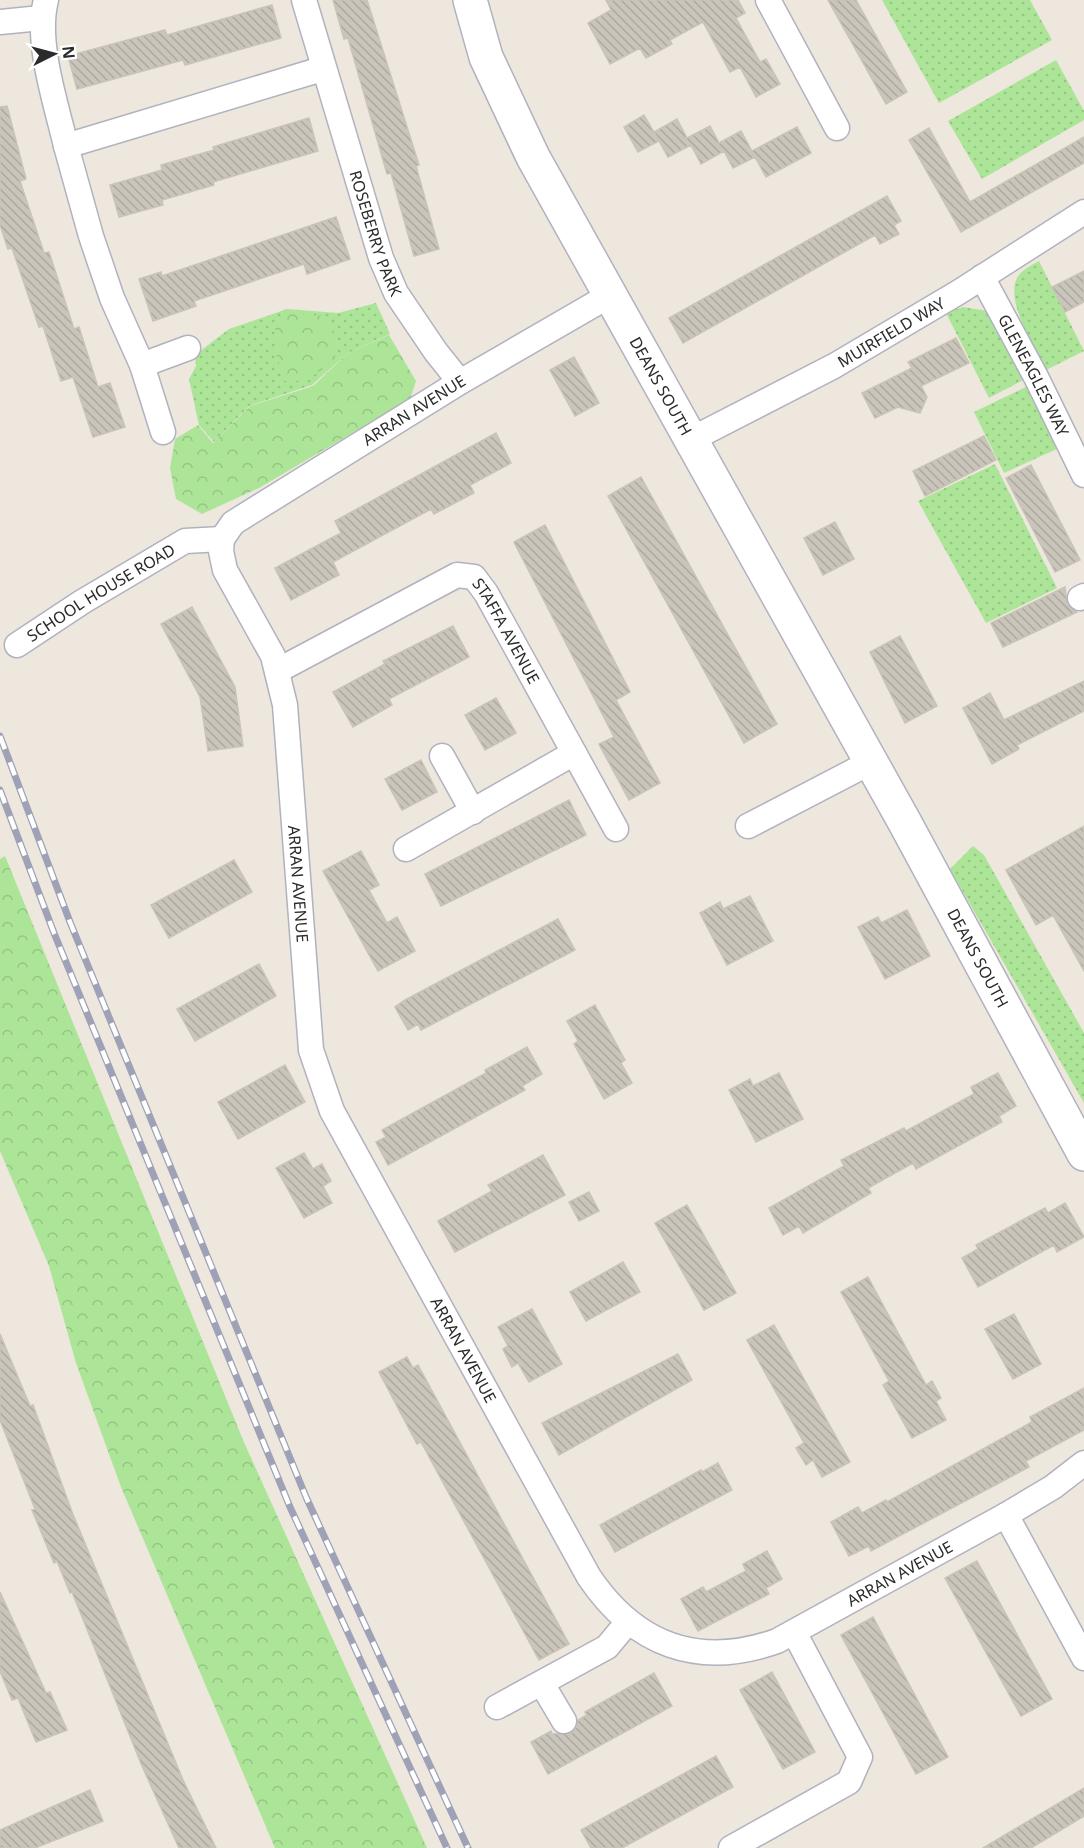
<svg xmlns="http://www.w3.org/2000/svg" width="1084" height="1848" viewBox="0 0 1084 1848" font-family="'Noto Sans',sans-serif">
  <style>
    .grass { fill: url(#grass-dots) }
    .forest { fill: url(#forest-crowns) }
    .building { fill: url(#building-back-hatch); stroke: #c9c4b6; stroke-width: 1.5 }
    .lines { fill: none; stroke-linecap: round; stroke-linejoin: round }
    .street-casing { stroke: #b1b2bf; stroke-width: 27 }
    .secondary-casing { stroke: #b1b2bf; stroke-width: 36 }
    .street { stroke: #fff; stroke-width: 24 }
    .secondary { stroke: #fff; stroke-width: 33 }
    .rail-casing { stroke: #9fa1b6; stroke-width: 7 }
    .rail { stroke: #fff; stroke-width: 4.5; stroke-dasharray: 14; stroke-linecap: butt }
    .labels { text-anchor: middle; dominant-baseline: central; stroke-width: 4.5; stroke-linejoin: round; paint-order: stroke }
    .street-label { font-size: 16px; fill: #2b2b2b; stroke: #fff }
  </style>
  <defs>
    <pattern id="grass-dots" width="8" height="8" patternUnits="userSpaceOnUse" patternTransform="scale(1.5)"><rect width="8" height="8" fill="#ace598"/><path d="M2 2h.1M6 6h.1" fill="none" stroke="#94c583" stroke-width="1.8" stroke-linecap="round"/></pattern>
    <pattern id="forest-crowns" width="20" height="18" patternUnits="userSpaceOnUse" patternTransform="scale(1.5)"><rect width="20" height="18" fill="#ace598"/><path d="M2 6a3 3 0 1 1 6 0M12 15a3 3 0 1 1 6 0" fill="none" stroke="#94c583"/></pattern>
    <pattern id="building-back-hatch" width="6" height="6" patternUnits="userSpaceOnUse" patternTransform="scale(1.5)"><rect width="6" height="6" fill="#c9c5bb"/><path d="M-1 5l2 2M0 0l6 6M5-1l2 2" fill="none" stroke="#ada9a1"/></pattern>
  </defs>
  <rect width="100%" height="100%" fill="#ede7dd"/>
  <path class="grass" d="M882,0H1030L1052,40L939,103Z
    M1056,60L1084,111V120L982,179L948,121Z
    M1039,261L1084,351L1046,370C1035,348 1005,302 1017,278C1021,270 1032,265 1039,261Z
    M376,303L390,334L348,353L312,385L249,406L214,442L199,425L189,379L196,366L195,355L229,329L287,309L338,313Z
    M963,307L987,311L1025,379L989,398L946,313Z
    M1028,386L1059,448L1004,473L974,412Z
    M995,464L1057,588L986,623L918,501Z
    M973,846L984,855L1084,1033V1103L950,869Z"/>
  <path class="forest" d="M288,313L324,316L338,337L335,358L307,381H284L275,350V321Z
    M389,335L416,381L410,399L259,488L202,514L176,499L170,468L175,439L198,425L213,443L250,406L313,386L348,353Z
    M5,856L243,1440L427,1848H275L121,1487L76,1363L49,1266L0,1151V859Z"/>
  <path class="building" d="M333,0H367L419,165L416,166L439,249L414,256L391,173L387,174L348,38L344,39Z
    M606,0H738L745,13L736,18L760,62L766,59L780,84L756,97L740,67L730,72L703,22L670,40L672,44L646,58L640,48L610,64L588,23L611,10Z
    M828,0H856L907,92L886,104Z
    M272,5L281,38L185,65L183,60L77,89L68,56L165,30L167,35Z
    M7,106L26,179L20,181L44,253L49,252L74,329L79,327L98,387L110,383L125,427L93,437L73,377L61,381L43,326L39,327L12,248L8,249L0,225V107Z
    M644,115L659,141L638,152L624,127Z
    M309,118L318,151L213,182L214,185L162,200L163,205L119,217L110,185L162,170L161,165L214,150L213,147Z
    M677,119L687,138L710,126L719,143L741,131L752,151L797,127L811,153L766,177L755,157L733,168L724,151L701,164L691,145L668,157L654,132Z
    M929,128L970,202L1084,137V163L961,232L909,140Z
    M887,196L901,221L894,225L899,234L880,244L875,235L683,343L669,318Z
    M336,217L350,259L307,274L304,264L194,301L196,306L153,321L139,279L161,272L162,276Z
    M1084,271V302L1065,312L1052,287Z
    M956,338L969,363L921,386L927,397L920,413L898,407L875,418L862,393L912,368L908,362Z
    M574,357L599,403L575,416L550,370Z
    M496,433L511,463L470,485L474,493L434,514L431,509L333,562L339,575L291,600L275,568L341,533L335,521Z
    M984,436L996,460L925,496L913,471Z
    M1031,465L1080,560L1055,572L1006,478Z
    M641,477L777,724L744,743L608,496Z
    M835,522L854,559L823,575L804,538Z
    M545,525L630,692L616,700L660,783L629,800L599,744L614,737L514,542Z
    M1065,587L1067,604L1077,612L1003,647L991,623Z
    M192,607L235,687L243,746L208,751L200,697L161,624Z
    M453,626L469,657L389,699L392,705L353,727L333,692L385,664L383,661Z
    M900,636L937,706L905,723L870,652Z
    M1084,681V711L1017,745L1019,749L992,764L963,708L990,693L1004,720Z
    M496,698L516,733L485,750L465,715Z
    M421,760L437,792L402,810L385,779Z
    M569,800L586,835L441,906L425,874Z
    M1084,826V971L1053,915L1036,925L1006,870Z
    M361,851L379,885L369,890L387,923L397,917L415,951L378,971L323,871Z
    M234,860L252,892L169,938L151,905Z
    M750,896L773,941L727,965L700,913L720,902L723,909Z
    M907,910L930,956L885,979L858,927L878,917L881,923Z
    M558,919L575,950L421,1030L418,1024L408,1030L395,1007L405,1000Z
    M259,964L276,996L195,1041L177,1009Z
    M595,1005L625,1060L621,1063L632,1083L604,1099L574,1044L578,1041L567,1021Z
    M527,1047L542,1074L522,1086L525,1090L388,1165L376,1142L386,1137L382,1130L486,1073L485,1070Z
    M285,1065L305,1102L238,1139L218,1102Z
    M779,1073L803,1119L756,1142L729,1090L750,1079L753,1086Z
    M998,1073L1016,1106L999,1116L1002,1122L916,1169L913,1163L868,1188L871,1193L803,1233L799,1226L783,1235L769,1208L844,1166L841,1160L904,1128L906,1131L974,1094L971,1087Z
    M304,1153L313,1169L322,1164L331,1181L323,1186L332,1203L304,1218L276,1168Z
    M543,1155L565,1195L455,1252L438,1221L492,1191L488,1185Z
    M589,1192L599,1211L579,1221L569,1202Z
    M1065,1203L1084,1237L1057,1252L1054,1245L978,1287L962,1258L978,1249L976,1245L1028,1217L1045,1208L1048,1213Z
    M687,1205L736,1293L704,1310L655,1223Z
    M623,1262L640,1292L586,1321L570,1292Z
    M868,1277L926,1385L932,1381L941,1398L936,1401L946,1420L912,1438L883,1385L889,1381L841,1292Z
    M532,1309L562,1364L529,1382L518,1363L512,1367L503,1349L508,1346L498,1327Z
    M1014,1314L1041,1364L1013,1379L985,1329Z
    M774,1325L850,1462L822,1477L813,1460L806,1465L796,1448L804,1443L747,1340Z
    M0,1334L30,1406L33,1405L72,1512L183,1780L216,1848H179L142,1766L72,1592L70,1593L57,1561L54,1563L32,1510L35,1509L0,1420Z
    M678,1354L692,1380L559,1455L542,1423Z
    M407,1357L413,1368L418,1365L569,1644L539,1660L421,1442L417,1444L379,1372Z
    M1084,1388V1430L1026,1461L1029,1467L982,1492L871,1551L869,1546L849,1556L831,1522L858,1507L862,1513L886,1500L887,1502L1032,1422L1030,1417Z
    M718,1463L732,1490L615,1552L600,1525L701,1470L702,1472Z
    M767,1551L782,1579L766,1588L769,1594L698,1631L681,1599L703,1587L706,1592L746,1571L743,1564Z
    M977,1561L1052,1699L1021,1716L945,1578Z
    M0,1592L46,1693L50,1692L67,1730L36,1742L18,1698L12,1700L0,1671Z
    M873,1617L948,1757L916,1774L841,1635Z
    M772,1672L815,1752L783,1769L740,1690Z
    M654,1673L672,1706L548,1774L531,1742L551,1731L552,1734L571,1733L577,1727L578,1720L587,1715L585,1712Z
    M716,1756L733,1787L622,1848H591L581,1830Z
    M1084,1788V1816L1031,1848H983Z
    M90,1790L103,1821L35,1848H0V1830Z"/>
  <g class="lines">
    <defs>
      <g id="street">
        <path d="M46,0C35,42 56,103 66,146"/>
        <path id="s1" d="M304,0L381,258L396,293L436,352L460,382"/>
        <path d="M768,0L837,128"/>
        <path d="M0,22L41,18"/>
        <path id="s2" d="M982,277L1036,377L1084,475"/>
        <path id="s3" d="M612,294L460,382L233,523L222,539L221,551L225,570L273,656L285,705L311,1050L332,1111L589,1577C635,1645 698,1669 777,1641L1006,1515L1053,1487L1084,1463"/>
        <path d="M142,365L188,348"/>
        <path d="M163,432L142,365L112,298L91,236L66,146L322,69"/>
        <path id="s4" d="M692,439L834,366L959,292L1084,212"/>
        <path d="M1080,598L1084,596"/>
        <path id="s5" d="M17,645L82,602L185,541L222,539"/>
        <path id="s6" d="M277,671L457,575L474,577L486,593L616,829"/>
        <path d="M442,756L473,812"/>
        <path d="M748,826L871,762"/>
        <path d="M406,849L574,753"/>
        <path d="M1006,1515L1084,1658"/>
        <path d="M542,1684L564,1721"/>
        <path d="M497,1707L607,1647L627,1623"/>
        <path d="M731,1848L849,1782L860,1757L794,1632"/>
      </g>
      <g id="secondary">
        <path id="s7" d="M470,0L486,57L533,157L904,821L1084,1154"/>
      </g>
    </defs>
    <use href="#street" class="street-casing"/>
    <use href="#secondary" class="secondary-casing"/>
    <use href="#street" class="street"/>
    <use href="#secondary" class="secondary"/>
    <defs>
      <path id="rail" d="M0,736L70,922L306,1497L468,1848
        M0,790L54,933L290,1507L447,1848"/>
    </defs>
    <use href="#rail" class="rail-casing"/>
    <use href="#rail" class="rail"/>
  </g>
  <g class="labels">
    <g class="street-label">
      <text stroke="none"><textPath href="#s1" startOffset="244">ROSEBERRY PARK</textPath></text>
      <text stroke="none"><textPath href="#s4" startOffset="226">MUIRFIELD WAY</textPath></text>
      <text stroke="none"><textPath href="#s2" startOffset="111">GLENEAGLES WAY</textPath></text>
      <text stroke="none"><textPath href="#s7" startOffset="432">DEANS SOUTH</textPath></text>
      <text transform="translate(414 410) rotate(-32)">ARRAN AVENUE</text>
      <text stroke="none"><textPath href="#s5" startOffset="99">SCHOOL HOUSE ROAD</textPath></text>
      <text stroke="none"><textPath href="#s6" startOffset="284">STAFFA AVENUE</textPath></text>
      <text stroke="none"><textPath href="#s3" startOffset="822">ARRAN AVENUE</textPath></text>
      <text stroke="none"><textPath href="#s7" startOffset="1086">DEANS SOUTH</textPath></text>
      <text stroke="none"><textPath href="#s3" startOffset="1326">ARRAN AVENUE</textPath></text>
      <text stroke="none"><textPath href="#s3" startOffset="1942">ARRAN AVENUE</textPath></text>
    </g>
  </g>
  <g transform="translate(54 54) rotate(84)" stroke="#ffffff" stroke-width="4.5" paint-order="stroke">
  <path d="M0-4.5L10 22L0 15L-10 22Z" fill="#2b2b2b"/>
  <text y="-9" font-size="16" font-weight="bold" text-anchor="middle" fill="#2b2b2b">N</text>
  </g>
</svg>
